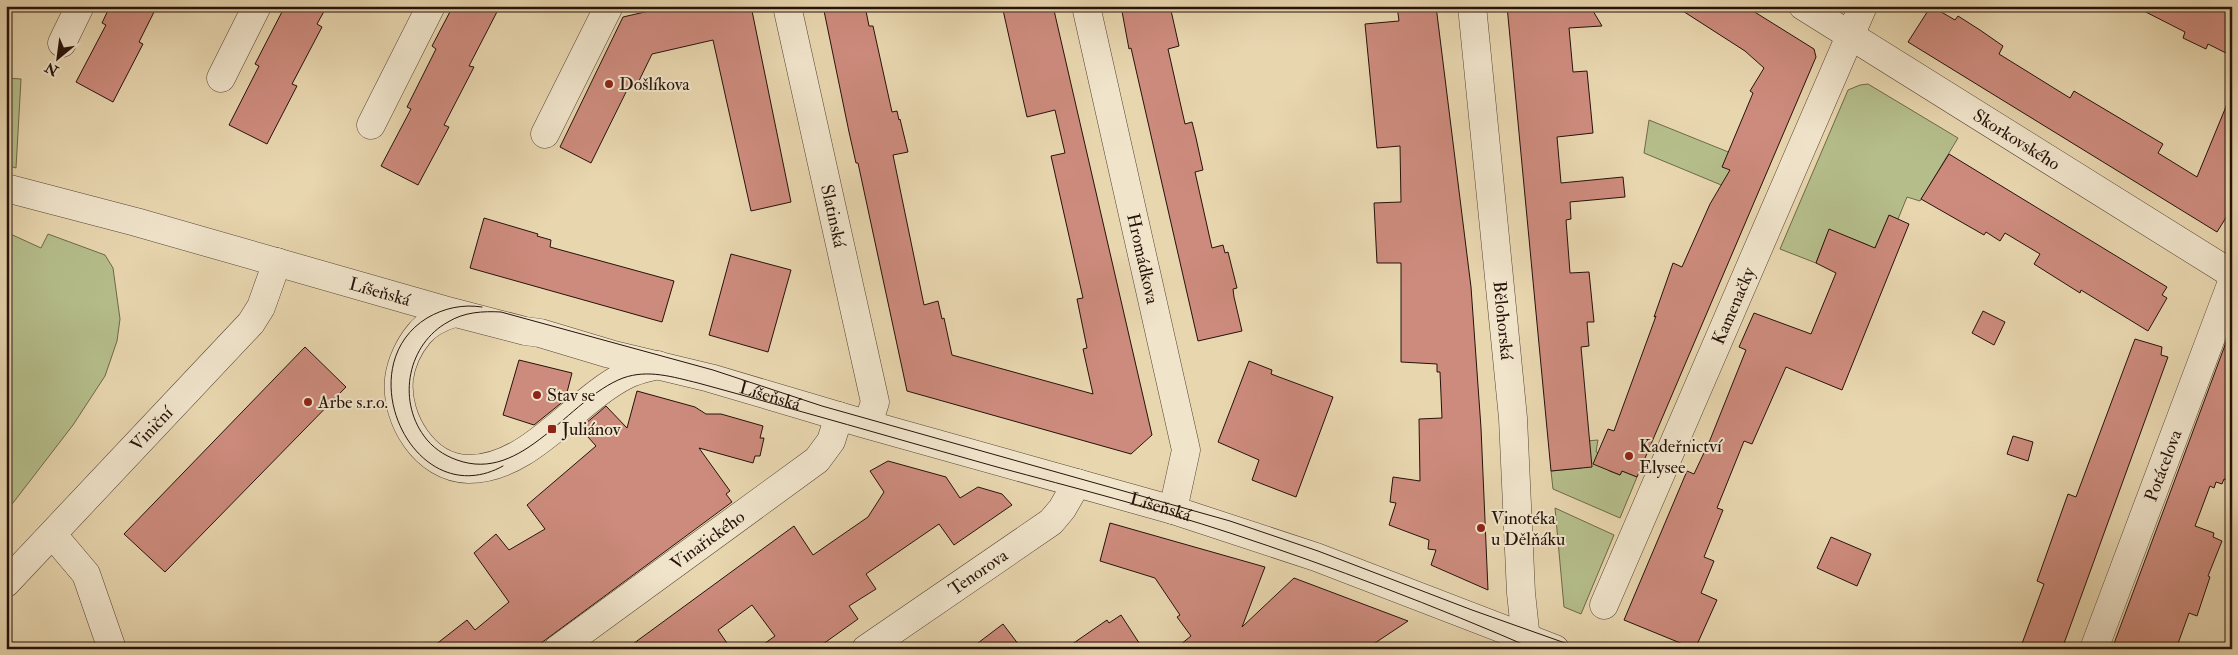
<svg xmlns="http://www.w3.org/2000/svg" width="2238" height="655" font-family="'IM FELL Double Pica',serif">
	<rect width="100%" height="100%" fill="#e8d6af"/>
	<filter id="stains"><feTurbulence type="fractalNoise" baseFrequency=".004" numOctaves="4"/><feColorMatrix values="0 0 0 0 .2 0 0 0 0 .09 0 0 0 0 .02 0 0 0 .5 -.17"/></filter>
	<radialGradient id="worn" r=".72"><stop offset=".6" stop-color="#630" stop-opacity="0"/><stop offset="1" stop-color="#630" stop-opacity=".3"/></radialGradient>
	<!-- green -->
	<path fill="#b5be8b" stroke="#6e684a" d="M6 78 21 79 16 168 6 165Z
		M1868 84 1958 138 1920 201 1907 197 1898 219 1889 216 1873 252 1868 245 1829 230 1816 263 1780 249 1848 90 1860 85Z
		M1649 120 1768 168 1755 199 1644 153Z
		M6 232 41 248 48 234 105 255 113 268 120 319 117 341 105 376 73 425 6 512Z
		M1598 440 1596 452 1614 460 1609 471 1620 475 1622 471 1637 477 1620 518 1553 489 1551 471 1582 468 1581 456 1586 441Z
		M1555 508 1614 535 1581 614 1564 607Z"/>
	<!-- building -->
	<path fill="#cd8b7d" stroke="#26120a" d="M110 6H157L139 42 143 44 113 102 76 82 106 25 102 23Z
		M285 6H327L317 24 322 27 292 84 297 86 267 144 229 125 259 66 255 64Z
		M453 6H500L469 66 474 67 444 125 449 127 418 185 381 166 411 109 407 107 436 49 432 46Z
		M671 6H751L791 202 751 211 713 40 652 54 636 87 630 84 591 163 560 147 623 17Z
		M823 6H865L869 26H873L892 112 897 111 899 120 900 119 908 152 893 155 924 305 938 301 942 319 944 318 952 355 1093 394 1083 349 1087 348 1077 299 1083 298 1051 156 1065 153 1055 110 1027 117 1003 10 1017 6H1053L1152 435 1131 454 907 391 858 163H856L849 132Z
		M1121 6H1170L1179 46 1168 49 1185 124 1192 122 1196 138 1203 170 1195 172 1212 248 1223 245 1225 253 1228 252 1237 288 1233 289 1234 297 1242 331 1198 341 1131 48 1129 49Z
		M1397 6H1436L1471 287 1481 428 1488 590 1431 565 1436 550 1428 549 1429 540 1389 525 1396 503 1390 502 1393 477 1420 481 1419 419 1442 418 1440 372H1437V364L1401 362V263H1377L1374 203 1401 202 1400 146 1377 148 1365 24 1399 21Z
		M1507 6H1590L1602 26 1569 28 1573 72 1587 71 1593 133 1557 137 1561 183 1623 177 1625 197 1570 202 1571 219 1566 220 1570 273 1589 272 1594 322H1587L1589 346 1581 347 1592 467 1551 471Z
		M1675 6H1745L1814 49 1816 57 1637 477 1622 471 1620 475 1593 464 1608 429 1614 431 1656 316 1654 317 1673 263 1682 267 1710 204 1730 170 1722 167 1753 93 1750 91 1764 68 1745 51Z
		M1931 6 1955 20 1958 16 1980 30 2003 46 1999 54 2070 98 2074 91 2163 144 2158 153 2197 177 2232 92V208L2217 232 1908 42Z
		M2134 6H2218L2232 13V56L2208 44 2206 49 2183 38 2185 32Z
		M1949 154 2167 287 2162 295 2167 298 2148 331 2081 290 2080 293 2034 264 2040 254 2005 233 2000 241 1986 232 1984 235 1921 199Z
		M1889 215 1909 224 1842 390 1786 367 1752 444 1744 441 1717 508 1723 510 1704 557 1714 561 1701 593 1717 600 1695 649 1624 620 1687 471 1694 474 1710 440 1746 350 1739 347 1754 313 1811 334 1836 273 1816 263 1829 229 1875 248Z
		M484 218 538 234 537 236 551 240 550 247 674 281 662 322 470 268Z
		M731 254 791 270 768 352 709 335Z
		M1983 311 2005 322 1994 345 1972 333Z
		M2231 329 2232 466 2227 480 2224 479 2222 484 2216 482 2214 488 2210 486 2195 526 2214 533 2213 537 2222 541 2208 576 2210 577 2197 616 2189 613 2176 649H2112Z
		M2135 339 2162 347 2161 355 2168 357 2062 649H2020L2044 584 2037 581 2068 494 2076 497Z
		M305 347 346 387 165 572 124 534Z
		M519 360 572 373 565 400 534 425 503 415Z
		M1249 361 1272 370 1271 374 1333 397 1296 497 1252 480 1259 460 1218 442Z
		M637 391 695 407 706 414H721L763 426 760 438H764L760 456H755L753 463 699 448 730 491 726 494 732 502 533 649H430L467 620 475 630 509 602 474 553 496 534 509 550 545 529 527 505 596 446 580 428 598 413 606 406 627 428Z
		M2013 436 2033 442 2028 461 2007 454Z
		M888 461 946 477 960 498 978 487 1002 494 1012 505 954 545 939 524 866 574 876 589 849 606 858 619 816 649H757L775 636 752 605 718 630 731 649H626L794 526 813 555 868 517 884 492 870 471Z
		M1110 523 1265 567 1242 627 1294 578 1408 621 1366 649H1175L1191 636 1177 617 1180 615 1155 578 1100 561Z
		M1831 537 1871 554 1857 586 1817 568Z
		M1121 615 1143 649H1065L1107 620 1109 623Z
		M1003 624 1022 649H970Z"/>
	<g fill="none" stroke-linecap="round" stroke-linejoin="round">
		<!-- minor casing -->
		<g stroke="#564333" stroke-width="29">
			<g id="minor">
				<path id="s1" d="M787 6 875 402 868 424"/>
				<path id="s2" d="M1086 6 1186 450 1173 510"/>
				<path id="s3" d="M1472 6 1513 418 1521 593 1527 649"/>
				<path id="s4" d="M1803 6 2232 274"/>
				<path d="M62 43 80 6"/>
				<path d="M221 78 257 6"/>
				<path d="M371 125 431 6"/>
				<path d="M545 134 609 6"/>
				<path id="s5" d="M6 188 136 222 444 310 525 331 540 333 610 354 710 378 862 423 1173 510 1316 557 1555 649"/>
				<path d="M454 313C441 317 428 323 419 334 409 346 401 363 399 379 395 419 425 468 468 469 529 470 574 401 626 375 636 370 647 368 658 365"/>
				<path d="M53 535 86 574 112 649"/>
				<path id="s6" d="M6 583 251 323 261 307 277 262"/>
				<path id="s7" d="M1604 605 1863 6"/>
				<path id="s8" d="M558 649 817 460 831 441 839 416"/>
				<path id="s9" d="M866 649 1051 522 1062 509 1077 483"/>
				<path id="s10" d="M2094 649 2232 282"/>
			</g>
		</g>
		<!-- minor -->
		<use href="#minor" stroke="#f0e4cb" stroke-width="28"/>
		<!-- tram -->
		<path stroke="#26120a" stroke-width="1" d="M482 307C463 304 444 308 427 318 346 368 415 515 503 466
			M1534 649C1435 606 1333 567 1230 533 1154 508 1075 488 997 467 897 439 798 410 698 383 673 377 648 369 623 378 568 399 523 484 457 460 443 455 432 447 424 436 397 399 408 344 448 322 464 312 483 311 501 312L713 370 822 406 1230 521 1318 551 1472 610 1582 649"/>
	</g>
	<!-- markers -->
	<g fill="#8f2418" stroke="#f0e4cb" stroke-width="2">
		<circle cx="609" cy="84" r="5"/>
		<circle cx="537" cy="395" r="5"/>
		<circle cx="308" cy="402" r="5"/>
		<rect x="547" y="424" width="10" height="10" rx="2.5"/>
		<circle cx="1629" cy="456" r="5"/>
		<circle cx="1481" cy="528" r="5"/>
	</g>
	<g text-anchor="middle" stroke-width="4" stroke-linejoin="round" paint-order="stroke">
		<!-- poi labels -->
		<g font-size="18" fill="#26120a" stroke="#f0e4cb" text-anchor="start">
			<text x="619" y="90">Došlíkova</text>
			<text x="547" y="401">Stav se</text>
			<text x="318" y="408">Arbe s.r.o.</text>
			<text x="562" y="435">Juliánov</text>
			<text x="1639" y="452">Kadeřnictví<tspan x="1639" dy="21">Elysee</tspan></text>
			<text x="1491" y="524">Vinotéka<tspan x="1491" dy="21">u Dělňáku</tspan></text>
		</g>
		<!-- street labels -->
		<g font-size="18" fill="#26120a" stroke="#f0e4cb">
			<text dy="6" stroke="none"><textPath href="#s4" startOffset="252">Skorkovského</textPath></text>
			<text dy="6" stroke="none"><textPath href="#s1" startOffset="215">Slatinská</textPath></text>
			<text dy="6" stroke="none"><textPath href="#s2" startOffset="259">Hromádkova</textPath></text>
			<text dy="6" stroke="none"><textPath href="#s5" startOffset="388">Líšeňská</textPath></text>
			<text dy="6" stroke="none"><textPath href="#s7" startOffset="326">Kamenačky</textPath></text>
			<text dy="6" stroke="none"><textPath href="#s3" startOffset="316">Bělohorská</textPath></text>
			<text dy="6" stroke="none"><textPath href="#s5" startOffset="792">Líšeňská</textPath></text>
			<text dy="6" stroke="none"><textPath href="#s6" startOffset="212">Viniční</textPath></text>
			<text dy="6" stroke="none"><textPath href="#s10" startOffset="196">Potácelova</textPath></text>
			<text dy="6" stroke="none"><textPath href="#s5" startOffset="1198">Líšeňská</textPath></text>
			<text dy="6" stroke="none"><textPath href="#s8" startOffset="185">Vinařického</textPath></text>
			<text dy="6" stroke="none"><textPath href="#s9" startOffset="136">Tenorova</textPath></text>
		</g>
	</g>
	<!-- margin -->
	<rect width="2238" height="655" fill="none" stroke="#e8d6af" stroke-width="25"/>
	<rect x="8" y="8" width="2223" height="640" fill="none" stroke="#26120a" stroke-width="2.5"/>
	<rect x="12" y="12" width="2213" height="630" fill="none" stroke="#26120a"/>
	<!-- north arrow -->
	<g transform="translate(58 58) rotate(209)" stroke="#f0e4cb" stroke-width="4" paint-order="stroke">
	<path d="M0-4L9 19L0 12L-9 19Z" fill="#26120a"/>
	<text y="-8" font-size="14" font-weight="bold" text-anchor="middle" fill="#26120a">N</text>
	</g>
	<rect width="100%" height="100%" filter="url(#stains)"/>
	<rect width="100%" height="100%" fill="url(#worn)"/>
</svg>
